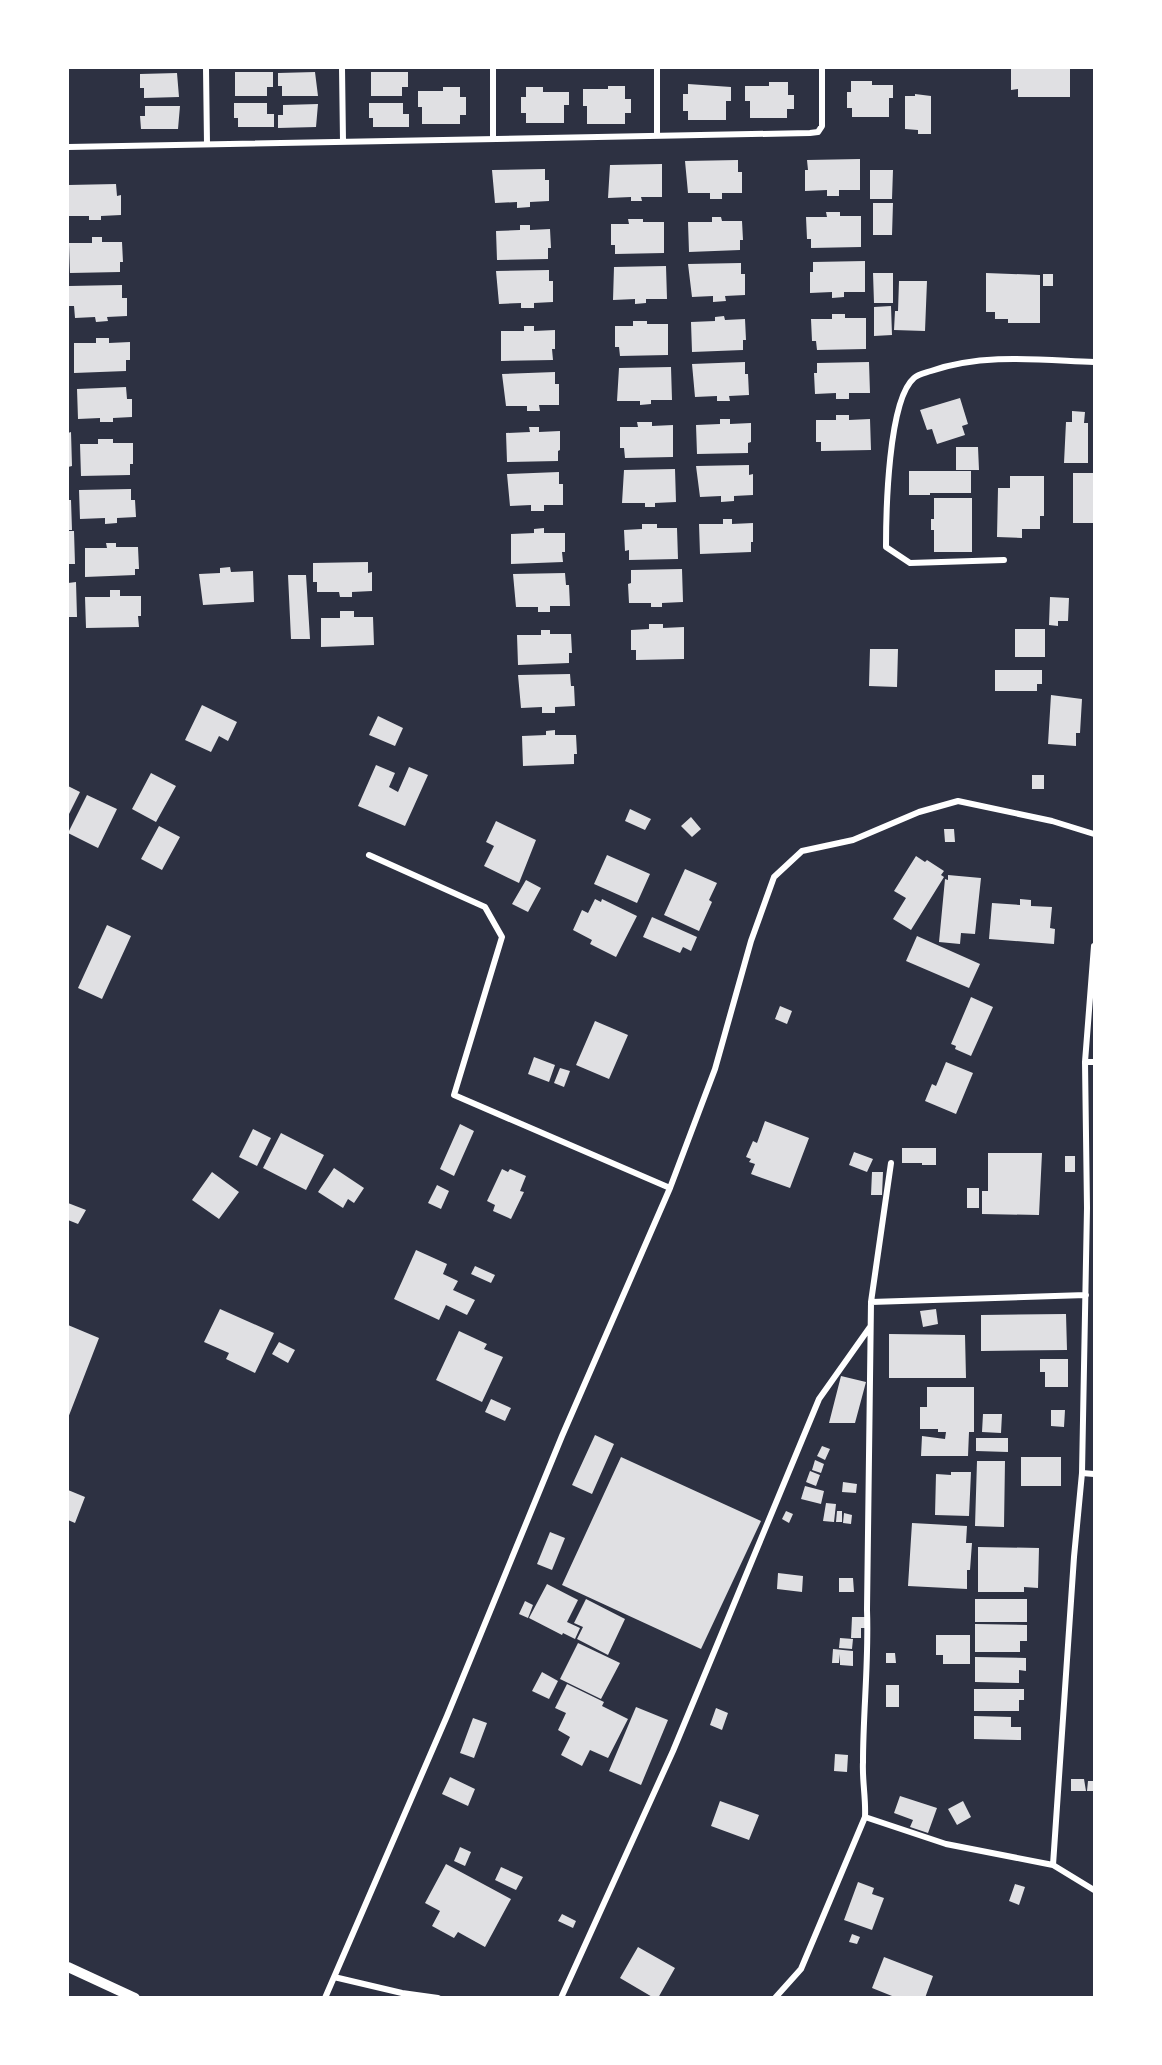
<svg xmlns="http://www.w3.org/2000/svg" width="1162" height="2065" font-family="Raleway,sans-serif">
	<rect width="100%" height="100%" fill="#2d3142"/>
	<!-- building -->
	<path fill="#e0e0e3" d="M1011 68H1070V97H1018V89L1011 90Z
		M235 72H273V87H267V96H235Z
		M315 72 318 96H282V86H278V73Z
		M371 72H408V87H402V96H371Z
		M177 73 179 97 144 98V88H140V74Z
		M851 81H872V85H893V98H889V117H852V108H847V92H851Z
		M769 82H788V95H794V109H787V118H750V101H745V86H769Z
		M688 84 731 87V101H726V120H688V111H683V94H688Z
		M608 86H625V99H631V113H625V124H587V106H583V89H608Z
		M443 87H460V97H466V115H460V124H422V107H418V91H443Z
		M526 87H543V92H569V105H564V123H526V113H521V97H526Z
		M915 94 931 96V134H918V130L905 129V96H915Z
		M234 103H267V114H274V127H238V118H234Z
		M369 103H403V114H409V127H373V118H369Z
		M318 104 316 127 278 128V115H283V105Z
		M145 106H180L178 129H141L140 116H145Z
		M860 159V190H839V196H827V190L805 191V170H808L807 160Z
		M738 160V172H742V193H722V199H710V193H688L685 161Z
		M662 164V197H641L642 201H631V197L608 198 610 165Z
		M545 169V180H549V201L530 202V207L517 208V202L495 203 492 170Z
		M870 170H893L892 199H870Z
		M116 184 117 196 121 195V215L101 216V220H89V216H68V185Z
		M873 203H893L892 235H873Z
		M826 212H840V216H861V247L811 248V239H807L806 217H827Z
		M712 217H721L722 221H742L743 240H740V250L689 252 688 222H712Z
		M628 219H643V222H664V253L615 254V245H611V224H629Z
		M520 225H530V230L550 229 551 248H548V259L497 260 496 231 520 230Z
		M92 237H102V242H122L123 262H120V272L70 273 69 243H92Z
		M865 261V292H844V297L832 298V292L810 293V272H813V262Z
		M741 263V274H745V295L725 296 726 301 713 302V296L692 297 688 264Z
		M666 266 667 299H646V303L635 304V299L613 300 614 267Z
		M549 270V281H553V302L534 303V308H521V303L499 304 496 271Z
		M873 273H893V303H874Z
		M986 273 1040 275V323H1008V319H995V312H986Z
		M1043 274H1053V286H1043Z
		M899 281H927L925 331 894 330 895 311H898Z
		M122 285V298H127V316L107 317 108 321 96 322 95 317 75 318 74 306H69V286Z
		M891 306 892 335 874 336V307Z
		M832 314H845V318H866V349L817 350 816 341H812L811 319H832Z
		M724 316 725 320 745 319 746 340H743V350L692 352 691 322 715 321V317Z
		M633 321H647V324H668V355L620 356 619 347H615V326H633Z
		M524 326H534V331L555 330V349H552L553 360 501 361V331H524Z
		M96 338H109V343L130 342V360H126V371L74 373V343H96Z
		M745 362V374H748L749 395 729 396 730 401H717V396L695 397 692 364Z
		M869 362 870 393H849V399H836V393L815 394 814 373H817V363Z
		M671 367 672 400H651V404L640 405V401H617L619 368Z
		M555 372V384H559V405H539L540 411H527V406H506L502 374Z
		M126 387 127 399H132V417L113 418V422H100V418L78 419 77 389Z
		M960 398 968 424 962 426 965 435 937 444 932 429 927 430 920 410Z
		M1072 411 1085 412 1084 423H1088V463H1064L1066 422H1072Z
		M836 415H849V420L870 419 871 450 821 451V442H816V420H836Z
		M720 419H730V424L751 423V442L748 443V453L697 454 696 425 720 424Z
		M637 422H652V426L673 425V457L625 458 624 448H620V427H638Z
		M529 427H539V432L560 431V450L558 451V461L507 462 506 433 530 432Z
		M71 432 72 466 68 467V433Z
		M98 439H113V443H133V464H130V475L81 476 80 444H98Z
		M956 447H978L979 470H956Z
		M749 465V475L753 474V495L734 496V501L721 502V496L700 497 696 466Z
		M675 469 676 502 655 503V507H645V503H622L624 470Z
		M909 471H971V493H930V495H909Z
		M559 472V484H563V505H544V511H531V505L510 506 507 474Z
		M1073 473H1094V523H1073Z
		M1010 476H1044V516H1040V529H1022V538L997 537 998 488H1010Z
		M131 489V500H135L136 517 117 518V523L105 524V518L80 519 79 490Z
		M934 498H972V552H934V530H931V519H934Z
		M68 500H71L72 530H68Z
		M723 519H732V524L753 523V542H751V552L700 554 699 524H723Z
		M642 524H657V528H677L678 559 629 560V550L625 551 624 530 642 529Z
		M544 528V533H565V552H562L563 562 511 564V534L534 533V529Z
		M68 531H74L75 564H68Z
		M106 543H116V547H138L139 569H135V575L85 577V548H107Z
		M368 562V573L372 572V591L352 592V597H340L339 592H317V582H313V563Z
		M230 567 231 572 253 571 254 602 203 605 199 574 220 573V568Z
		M682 569 683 602 662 603V607H651V603H629L628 584 631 583V570Z
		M565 573 566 585H569L570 606H550V612H538V607H516L513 574Z
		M288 575H306L310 639H291Z
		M76 582 77 617H68V583Z
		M110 590H120V596H141V616H138L139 627 86 628 85 597H110Z
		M1050 597 1069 598 1068 621H1058V626L1049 625Z
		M340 611H354V617H373L374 645 321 647V618H340Z
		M649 624H663V628L684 627V659L636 660V650H631V630L649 629Z
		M1015 629H1045V657H1015Z
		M541 630H550V634H571L572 653H569V663L518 665 517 635H541Z
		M870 649H898L897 687 869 686Z
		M995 670H1042V684H1037V691H995Z
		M570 674 571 686H574L575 706 555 707V713H542V707L521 708 518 675Z
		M1051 695 1082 699 1080 733H1076V746L1048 744Z
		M202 705 237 722 228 741 219 736 211 752 185 740Z
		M378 716 403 728 395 746 369 735Z
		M555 730V735H576L577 754H574V764L523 766 522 736 546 735V731Z
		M376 765 395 773 389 787 398 792 409 767 428 775 405 826 358 806Z
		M151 773 176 786 156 822 132 809Z
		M1032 775H1044V789H1032Z
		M68 786 80 792 68 816Z
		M87 795 117 809 98 848 68 833Z
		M630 809 651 819 645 830 625 821Z
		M691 817 701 829 692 837 681 826Z
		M496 821 536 840 519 883 484 866 494 846 486 842Z
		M159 826 180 837 162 870 141 859Z
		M944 829H954L955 842H945Z
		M607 855 650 874 637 903 594 884Z
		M916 856 925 862 927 860 944 871 941 875 944 877 911 930 893 919 906 898 894 891Z
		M685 869 717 883 709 900 712 902 699 931 664 915Z
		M948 875 981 878 975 934 961 933 960 944 939 942 945 879 948 880Z
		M526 880 541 888 528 912 512 904Z
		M595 899 601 902 602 899 637 916 616 957 590 944 592 940 573 930 582 910 588 913Z
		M1020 899 1031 900V906L1052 907 1050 928 1055 929 1054 944 989 939 992 903 1020 905Z
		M652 917 697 937 691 951 683 947 680 953 643 937Z
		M107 925 131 936 102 999 78 988Z
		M917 936 980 964 969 988 906 961Z
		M971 997 993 1007 971 1056 955 1049 956 1046 951 1044Z
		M780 1006 792 1011 787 1024 775 1019Z
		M595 1021 628 1035 609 1079 576 1065Z
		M534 1057 555 1065 549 1082 528 1074Z
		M946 1062 973 1073 956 1114 925 1101 932 1084 936 1086Z
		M560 1068 570 1071 564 1087 554 1083Z
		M765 1121 809 1138 790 1188 751 1174 755 1164 749 1162 751 1159 746 1157 753 1141 757 1143Z
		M460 1124 474 1131 454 1176 440 1169Z
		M253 1129 271 1138 257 1166 239 1157Z
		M281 1133 324 1155 306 1190 263 1168Z
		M902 1148H936V1165H922V1163H902Z
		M854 1152 873 1159 867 1172 849 1165Z
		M988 1153H1042L1039 1215 982 1214V1191H988Z
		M1065 1156H1075V1172H1065Z
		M334 1168 364 1188 354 1203 348 1199 343 1208 318 1192Z
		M502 1169 508 1172 510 1169 526 1176 520 1191 524 1192 511 1219 493 1211 495 1205 487 1201Z
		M212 1172 239 1192 219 1219 192 1200Z
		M872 1172H883L882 1195H871Z
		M437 1185 449 1191 441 1209 428 1203Z
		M967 1188H979V1208H967Z
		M68 1203 86 1210 78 1224 68 1220Z
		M416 1250 447 1264 443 1274 458 1281 453 1290 475 1300 467 1315 446 1305 439 1320 394 1299Z
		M475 1266 495 1275 491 1283 471 1274Z
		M220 1309 274 1333 255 1373 226 1359 229 1353 204 1342Z
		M936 1309 938 1324 923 1327 920 1311Z
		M1066 1314 1067 1350 981 1351V1315Z
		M68 1325 99 1338 68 1418Z
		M459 1331 487 1344 484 1349 503 1357 482 1402 436 1380Z
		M889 1334 965 1335 966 1378H889Z
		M279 1342 295 1350 288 1363 272 1354Z
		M1040 1359H1068V1387H1045V1372H1040Z
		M841 1376 866 1382 855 1423H829Z
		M927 1387H974V1432H969L968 1456H921L922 1436 945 1439 946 1432H938V1429H920V1407H927Z
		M491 1399 511 1408 505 1421 485 1412Z
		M1051 1410H1065L1064 1427 1051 1426Z
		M983 1414H1002L1001 1433 982 1432Z
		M595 1435 614 1444 592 1494 572 1485Z
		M976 1438H1008V1452L976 1451Z
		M822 1446 830 1449 825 1460 817 1456Z
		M621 1457 761 1521 701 1649 562 1585Z
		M1021 1457H1061V1486H1021Z
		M815 1460 824 1464 821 1473 812 1470Z
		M977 1461H1005L1004 1527 975 1526Z
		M810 1471 820 1475 816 1486 806 1482Z
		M951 1472H971L969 1516 935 1515 936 1474 951 1475Z
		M843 1482 857 1484 856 1493 842 1492Z
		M805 1486 824 1491 821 1504 801 1499Z
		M68 1490 85 1497 75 1523 68 1520Z
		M826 1503 836 1504 834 1522 823 1521Z
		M786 1511 793 1514 789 1523 782 1519Z
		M837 1511H842V1522H836Z
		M844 1513 852 1515 851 1524 843 1523Z
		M912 1523 967 1526 966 1543H972L970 1570H967V1589L908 1586Z
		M550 1532 565 1538 552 1570 537 1564Z
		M978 1547 1039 1548 1038 1588 1024 1587V1592H978Z
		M778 1573 803 1576 802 1592 777 1589Z
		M839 1578H853L854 1592H839Z
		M547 1584 578 1600 567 1622 580 1628 575 1639 563 1633 562 1635 529 1618Z
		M586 1599 625 1619 608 1655 577 1639 583 1627 574 1623Z
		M975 1599H1027V1622H975Z
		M525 1601 533 1605 528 1618 519 1614Z
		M852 1617H866L865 1628H861V1638H851Z
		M975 1624 1027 1625V1641H1020V1652H975Z
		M936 1635H970V1664H943V1655H936Z
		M840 1638 853 1639 852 1649 839 1648Z
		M578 1643 620 1663 601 1699 560 1679Z
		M833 1649 853 1651V1666L840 1665V1654L839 1663H832Z
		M886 1653H895L896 1663H886Z
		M975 1657 1026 1658V1671L1019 1670V1683L975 1682Z
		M542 1672 558 1681 549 1699 532 1691Z
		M567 1684 604 1702 602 1706 628 1719 608 1758 590 1750 582 1766 561 1755 570 1737 558 1730 566 1713 555 1708Z
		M886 1685H899V1707H886Z
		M974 1689H1024V1700H1019V1711H974Z
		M636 1707 668 1720 641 1785 609 1771Z
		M716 1708 728 1713 722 1730 710 1725Z
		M974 1716 1011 1717V1727H1021V1740L974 1739Z
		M473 1718 487 1723 474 1758 460 1753Z
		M835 1754 848 1755 847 1772 834 1771Z
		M450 1777 475 1789 468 1806 442 1794Z
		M1071 1779H1084L1086 1791H1071Z
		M1088 1781H1094V1791H1087Z
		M900 1796 937 1808 928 1833 910 1827 913 1820 894 1813Z
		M720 1801 759 1815 749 1840 711 1826Z
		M963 1801 971 1817 957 1825 948 1809Z
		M460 1847 471 1852 465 1866 454 1861Z
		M446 1864 511 1899 485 1947 458 1932 454 1938 432 1926 440 1911 425 1903Z
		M501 1867 523 1877 516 1890 495 1880Z
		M858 1882 874 1888 872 1894 884 1898 872 1930 844 1920Z
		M1015 1884 1025 1887 1019 1905 1009 1901Z
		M562 1914 576 1921 573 1928 558 1921Z
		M852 1934 860 1937 857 1944 849 1942Z
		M638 1947 675 1968 658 1998H654L620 1978Z
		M884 1957 933 1976 925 1998H897L872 1988Z"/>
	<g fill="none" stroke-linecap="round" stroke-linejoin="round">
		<!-- minor -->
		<path stroke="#fff" stroke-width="6" d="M206 68 207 144
			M342 68 343 141
			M493 68V138
			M657 68V136
			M68 147 810 133 818 132 822 126V68
			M1004 560 910 563 886 547C886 513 888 400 914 378 918 374 925 373 931 371 984 353 1039 360 1094 362
			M369 855 485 907 502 937 454 1095 670 1188
			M1085 1062H1094
			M871 1302 1086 1295
			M1082 1473 1094 1474
			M865 1817 946 1844 1053 1865 1094 1890
			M1053 1865 1074 1557 1082 1473 1087 1208 1085 1062 1094 946
			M334 1977 402 1993 438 1998
			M325 1998 447 1716 562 1436 670 1188 715 1069 751 941 774 877 802 851 853 840 919 812 958 801 1052 821 1094 834
			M561 1998 673 1751 819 1399 870 1327
			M775 1998 801 1969 865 1817C866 1798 862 1780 863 1762 863 1711 869 1661 867 1610L871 1302 891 1163"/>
		<!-- tertiary -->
		<path stroke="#fff" stroke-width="10" d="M68 1967 135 1998"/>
	</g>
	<!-- border -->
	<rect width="1162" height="2065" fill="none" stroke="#ffffff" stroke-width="138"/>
</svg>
